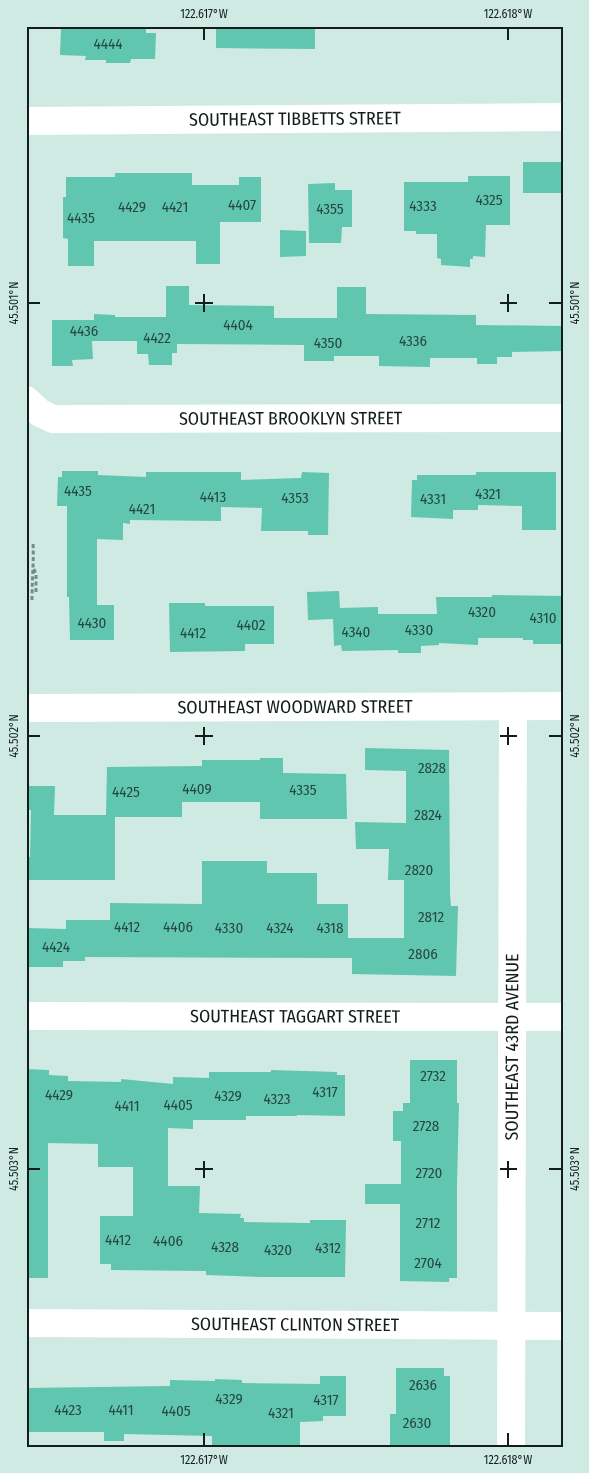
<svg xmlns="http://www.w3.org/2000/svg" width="589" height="1473" font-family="'Fira Sans Condensed',sans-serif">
	<rect width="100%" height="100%" fill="#ceeae2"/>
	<!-- building -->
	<path fill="#60c6af" d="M82 26H146V33H156L155 59H131L130 63H106V60H85L86 56 60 55 61 28H82Z
		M216 26H315V49L216 48Z
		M523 162H563V193H523Z
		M115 173H192V185H239V177H261V222H220V264H196V241H94V266H68V239L63 238V197H66V177H115Z
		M468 176H510V225H486L485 257 473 256V259H470V267L441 265V259L437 258V234H416V231H404V182H468Z
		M335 183V190H352V227H342L341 243H309L308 184Z
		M280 230 306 231V256L280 257Z
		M166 286H189V305L274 306V318H337V287H366V314L476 315V325L563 326V351L512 352V357H497V364H477V358H430V367L379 366V356H334V361H304V345L177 344V353H172V365H149L148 354H137V341H92L93 359 72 360 73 366H52V320H94V314L115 315V317H166Z
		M62 471H98V475L146 477V472H241V480L301 478 302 472 329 473 328 535H308V531H261L262 508 221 507V521L130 520V524L123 523V540L97 539V605H114V640H70L69 597H67V506H57L58 477H62Z
		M476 472H556V530H522V506L478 505V510H453V519L411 517 412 480H417V475H476Z
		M339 591 340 608 378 607V614H437L436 597H492V595L563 596V644H533V640H523V638H478V645L439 643V645L421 646V653H398V650L342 651 341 645 334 646 333 619 308 620 307 592Z
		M169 603H205V606H274V644H245V651L170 652Z
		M365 748 449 750 450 895 451 906H458L456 976 352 974V958L85 957V961H63V967H26V928L66 929V920H110V903L202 904V861H267V873H317V904H348V938H404V880H388L389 849H356L355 822 406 823V771L365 770Z
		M260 758H283V773L346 774 347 819H260V802H182V817H115V880H26V857H30L31 810H26V786H55L54 815H106L107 767 202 766V760H260Z
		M410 1060H457V1103H459L457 1184V1278H449V1282L400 1281V1204H365V1184H401V1141H393V1111H403V1103H410Z
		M26 1069 49 1070V1075L68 1076V1081L121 1082V1079L173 1084V1077L209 1078V1072H271V1070L337 1072V1075H345V1116L297 1115V1116H246V1120H193V1129L168 1128V1186H200L199 1213 241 1214 240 1218H244V1222L310 1223V1220H346L345 1277H260L206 1275V1271L111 1270V1264H100V1216H133V1167H98V1144L48 1143V1278H26Z
		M396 1368H444V1376H450V1447H390V1414H396Z
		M320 1376H346V1416H323V1421L300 1422V1447H212V1436L124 1434V1441H104V1432H26V1388L170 1386V1380L215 1381V1379L242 1380V1383L320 1384Z"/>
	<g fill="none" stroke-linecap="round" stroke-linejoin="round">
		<!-- path -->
		<path stroke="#778b85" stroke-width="3" stroke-dasharray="4 2.5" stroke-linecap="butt" d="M34 569 36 574V593
			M32 600C32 580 34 562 33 542"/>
		<!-- minor -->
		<g stroke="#fff" stroke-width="28">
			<path id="s1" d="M26 121 563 117"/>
			<path id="s2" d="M26 400 40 413 53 419 563 418"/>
			<path id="s3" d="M26 708 563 706"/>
			<path id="s4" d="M26 1016 563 1017"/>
			<path id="s5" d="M26 1323 563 1326"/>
			<path id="s6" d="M511 1447 513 706"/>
		</g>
	</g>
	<!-- ticks -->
	<path fill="none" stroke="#131e1b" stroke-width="2" d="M204 28V40M508 28V40M204 294V312M508 294V312M28 303H40M195 303H213M500 303H517M549 303H562M204 727V745M508 727V745M28 736H40M195 736H213M500 736H517M549 736H562M204 1161V1178M508 1161V1178M28 1169H40M195 1169H213M500 1169H517M549 1169H562M204 1433V1446M508 1433V1446"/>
	<g text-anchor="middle" stroke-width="4" stroke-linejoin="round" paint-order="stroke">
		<!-- number labels -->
		<g font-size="15" fill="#264840">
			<text x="108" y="49">4444</text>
			<text x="489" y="205">4325</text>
			<text x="242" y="210">4407</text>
			<text x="423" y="211">4333</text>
			<text x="132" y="212">4429</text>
			<text x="175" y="212">4421</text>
			<text x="330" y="214">4355</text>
			<text x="81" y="223">4435</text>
			<text x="238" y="330">4404</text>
			<text x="84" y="336">4436</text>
			<text x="157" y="343">4422</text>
			<text x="413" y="346">4336</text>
			<text x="328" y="348">4350</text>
			<text x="78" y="496">4435</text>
			<text x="488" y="499">4321</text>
			<text x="213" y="502">4413</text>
			<text x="295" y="503">4353</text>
			<text x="433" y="504">4331</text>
			<text x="142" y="514">4421</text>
			<text x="482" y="617">4320</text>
			<text x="543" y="623">4310</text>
			<text x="92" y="628">4430</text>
			<text x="251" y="630">4402</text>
			<text x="419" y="635">4330</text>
			<text x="356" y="637">4340</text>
			<text x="193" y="638">4412</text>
			<text x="432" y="773">2828</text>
			<text x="197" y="794">4409</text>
			<text x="303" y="795">4335</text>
			<text x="126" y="797">4425</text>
			<text x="428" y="820">2824</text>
			<text x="419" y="875">2820</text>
			<text x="431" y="922">2812</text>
			<text x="127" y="932">4412</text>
			<text x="178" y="932">4406</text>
			<text x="229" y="933">4330</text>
			<text x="280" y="933">4324</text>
			<text x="330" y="933">4318</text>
			<text x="56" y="952">4424</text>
			<text x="423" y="959">2806</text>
			<text x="433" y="1081">2732</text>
			<text x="325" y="1097">4317</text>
			<text x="59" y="1100">4429</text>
			<text x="228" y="1101">4329</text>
			<text x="277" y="1104">4323</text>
			<text x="178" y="1110">4405</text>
			<text x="127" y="1111">4411</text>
			<text x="426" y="1131">2728</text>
			<text x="429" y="1178">2720</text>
			<text x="428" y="1228">2712</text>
			<text x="118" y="1245">4412</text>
			<text x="168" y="1246">4406</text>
			<text x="225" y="1252">4328</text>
			<text x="328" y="1253">4312</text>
			<text x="278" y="1255">4320</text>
			<text x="428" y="1268">2704</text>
			<text x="423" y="1390">2636</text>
			<text x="229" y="1404">4329</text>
			<text x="326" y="1405">4317</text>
			<text x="68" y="1415">4423</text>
			<text x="121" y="1415">4411</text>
			<text x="176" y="1416">4405</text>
			<text x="281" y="1418">4321</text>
			<text x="417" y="1428">2630</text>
		</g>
		<!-- street labels -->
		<g font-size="18" fill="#131e1b" stroke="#ceeae2">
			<text dy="6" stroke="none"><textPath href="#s1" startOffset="269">SOUTHEAST TIBBETTS STREET</textPath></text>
			<text dy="6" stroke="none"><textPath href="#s2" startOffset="271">SOUTHEAST BROOKLYN STREET</textPath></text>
			<text dy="6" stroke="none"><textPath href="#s3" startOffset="269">SOUTHEAST WOODWARD STREET</textPath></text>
			<text dy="6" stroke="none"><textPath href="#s4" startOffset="269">SOUTHEAST TAGGART STREET</textPath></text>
			<text dy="6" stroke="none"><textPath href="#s6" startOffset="400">SOUTHEAST 43RD AVENUE</textPath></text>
			<text dy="6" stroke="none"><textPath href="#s5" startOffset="269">SOUTHEAST CLINTON STREET</textPath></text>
		</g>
	</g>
	<!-- border -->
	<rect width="589" height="1473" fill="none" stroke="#ceeae2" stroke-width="55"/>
	<rect x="28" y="28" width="534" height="1418" fill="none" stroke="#131e1b" stroke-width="2"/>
	<g font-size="12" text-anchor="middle" fill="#131e1b">
		<text x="204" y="18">122.617°W</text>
		<text x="508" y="18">122.618°W</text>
		<text transform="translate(575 303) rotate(-90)" y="4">45.501°N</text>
		<text transform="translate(14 303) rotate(-90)" y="4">45.501°N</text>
		<text transform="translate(14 736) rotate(-90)" y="4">45.502°N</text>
		<text transform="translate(575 736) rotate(-90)" y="4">45.502°N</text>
		<text transform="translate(14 1169) rotate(-90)" y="4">45.503°N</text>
		<text transform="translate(575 1169) rotate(-90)" y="4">45.503°N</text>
		<text x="204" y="1464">122.617°W</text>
		<text x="508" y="1464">122.618°W</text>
	</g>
</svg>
